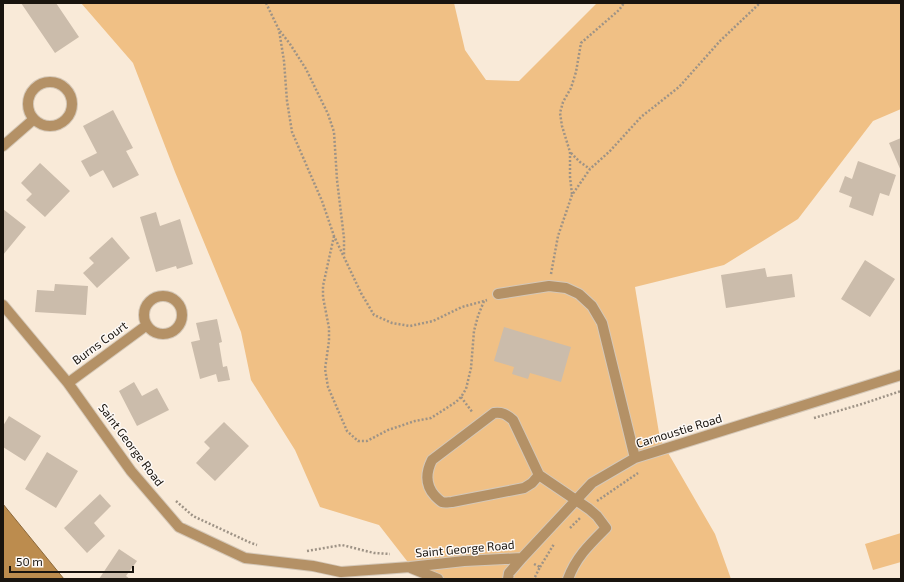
<svg xmlns="http://www.w3.org/2000/svg" width="904" height="582" font-family="'Exo 2',sans-serif">
	<rect width="100%" height="100%" fill="#f9ead8"/>
	<!-- green -->
	<path fill="#f0c085" d="M81 3H454L465 50 486 80 519 81 597 3H901V109L873 121 798 219 724 265 635 287 660 439 715 534 731 579H421L379 525 320 507 295 450 251 380 241 332 175 172 133 63Z
		M901 533V562L873 570 865 544Z"/>
	<!-- water -->
	<path fill="#bc8c4e" stroke="#8b683b" d="M3 504 64 579H3Z"/>
	<!-- building -->
	<path fill="#cbbcab" d="M21 3H56L79 37 55 53Z
		M113 110 133 148 126 151 139 175 113 188 103 170 90 177 81 161 97 153 83 126Z
		M901 138V171L889 143Z
		M858 161 896 175 889 196 880 193 873 216 849 207 852 197 839 192 845 176 852 179Z
		M40 163 70 191 45 217 26 200 32 194 21 183Z
		M3 209 26 227 3 255Z
		M156 212 160 226 180 219 193 264 177 269 176 266 156 272 140 217Z
		M112 237 130 258 97 288 83 273 94 263 89 258Z
		M865 260 895 279 870 317 841 299Z
		M765 268 767 277 792 274 795 297 726 308 721 275Z
		M55 284 88 286 86 315 35 312 37 290 54 291Z
		M217 319 222 342 219 343 223 367 227 366 230 380 218 382 216 374 200 379 191 342 200 340 196 323Z
		M504 327 571 347 561 382 530 373 528 379 512 374 514 367 494 361Z
		M134 382 142 396 157 388 169 410 137 426 119 391Z
		M9 416 41 436 25 461 3 447V426Z
		M224 422 249 446 215 481 196 463 210 448 204 442Z
		M47 452 78 471 56 508 25 489Z
		M100 494 111 506 94 523 105 536 87 553 64 528Z
		M119 549 137 561 126 576 130 579H99Z"/>
	<g fill="none" stroke-linecap="round" stroke-linejoin="round">
		<!-- minor casing -->
		<g stroke="#d5c8b8" stroke-width="12">
			<path id="minor" d="M28 104a22 22 0 1 1 44 0a22 22 0 1 1-44 0Z
				M3 146 34 119
				M498 294 549 286 566 288 579 294 592 306 602 323 635 458
				M144 315a19 19 0 1 1 38 0a19 19 0 1 1-38 0Z
				M3 305 68 383 131 471 179 527 245 558 313 566 341 572 410 567 464 561 522 558
				M68 383 147 325
				M539 475 532 483 524 488 452 502C449 502 445 503 442 502 440 501 437 498 435 496 425 485 426 472 432 460L494 413C502 412 506 414 513 420L539 475 589 509 597 516 606 528C590 544 576 557 568 579
				M411 568 438 579
				M508 579 509 573 522 558 592 483 635 458 901 375"/>
		</g>
		<!-- path -->
		<path stroke="#9e9386" stroke-width="2.5" stroke-dasharray="2 2" stroke-linecap="butt" d="M266 3 279 30 284 61 287 101 292 132 322 201 334 236 361 293 374 315 392 323 410 326 433 321 462 307 484 301 487 300
			M280 31 290 44 306 69 328 114 334 132 337 180 344 238V255
			M571 153 580 162 590 169
			M572 194 570 177V152L562 126 560 113 563 102 571 88 576 72 581 43 619 10 624 3
			M334 236 323 286V297L329 328V341L325 369 328 387 347 431 358 441H367L388 430 415 421 431 418 456 402 461 397 466 389 471 368 474 331 478 316 484 301
			M551 274 558 236 572 195 590 169 610 151 641 117 679 87 720 41 760 3
			M461 397 473 413
			M814 418 862 404 901 391
			M176 501 193 516 251 543 257 545
			M597 501 638 473
			M570 528 580 518
			M307 551 342 545 374 553 390 554
			M534 564 540 567 534 579
			M540 567 554 544"/>
		<!-- minor -->
		<use href="#minor" stroke="#b49166" stroke-width="10"/>
	</g>
	<g text-anchor="middle" stroke-width="3" stroke-linejoin="round" paint-order="stroke">
		<!-- street labels -->
		<g font-size="12" fill="#19140e" stroke="#fdf9f6">
			<text transform="translate(100 343) rotate(-36)" y="4">Burns Court</text>
			<text transform="translate(679 431) rotate(-17)" y="4">Carnoustie Road</text>
			<text transform="translate(131 445) rotate(53)" y="4">Saint George Road</text>
			<text transform="translate(465 549) rotate(-5)" y="4">Saint George Road</text>
		</g>
	</g>
	<!-- border -->
	<rect width="904" height="582" fill="none" stroke="#19140e" stroke-width="8"/>
	<!-- scale -->
	<path d="M10 566v6h123v-6" fill="none" stroke="#19140e" stroke-width="2"/>
	<text x="16" y="566" font-size="12" fill="#19140e" stroke="#fdf9f6" stroke-width="3" paint-order="stroke">50 m</text>
</svg>
